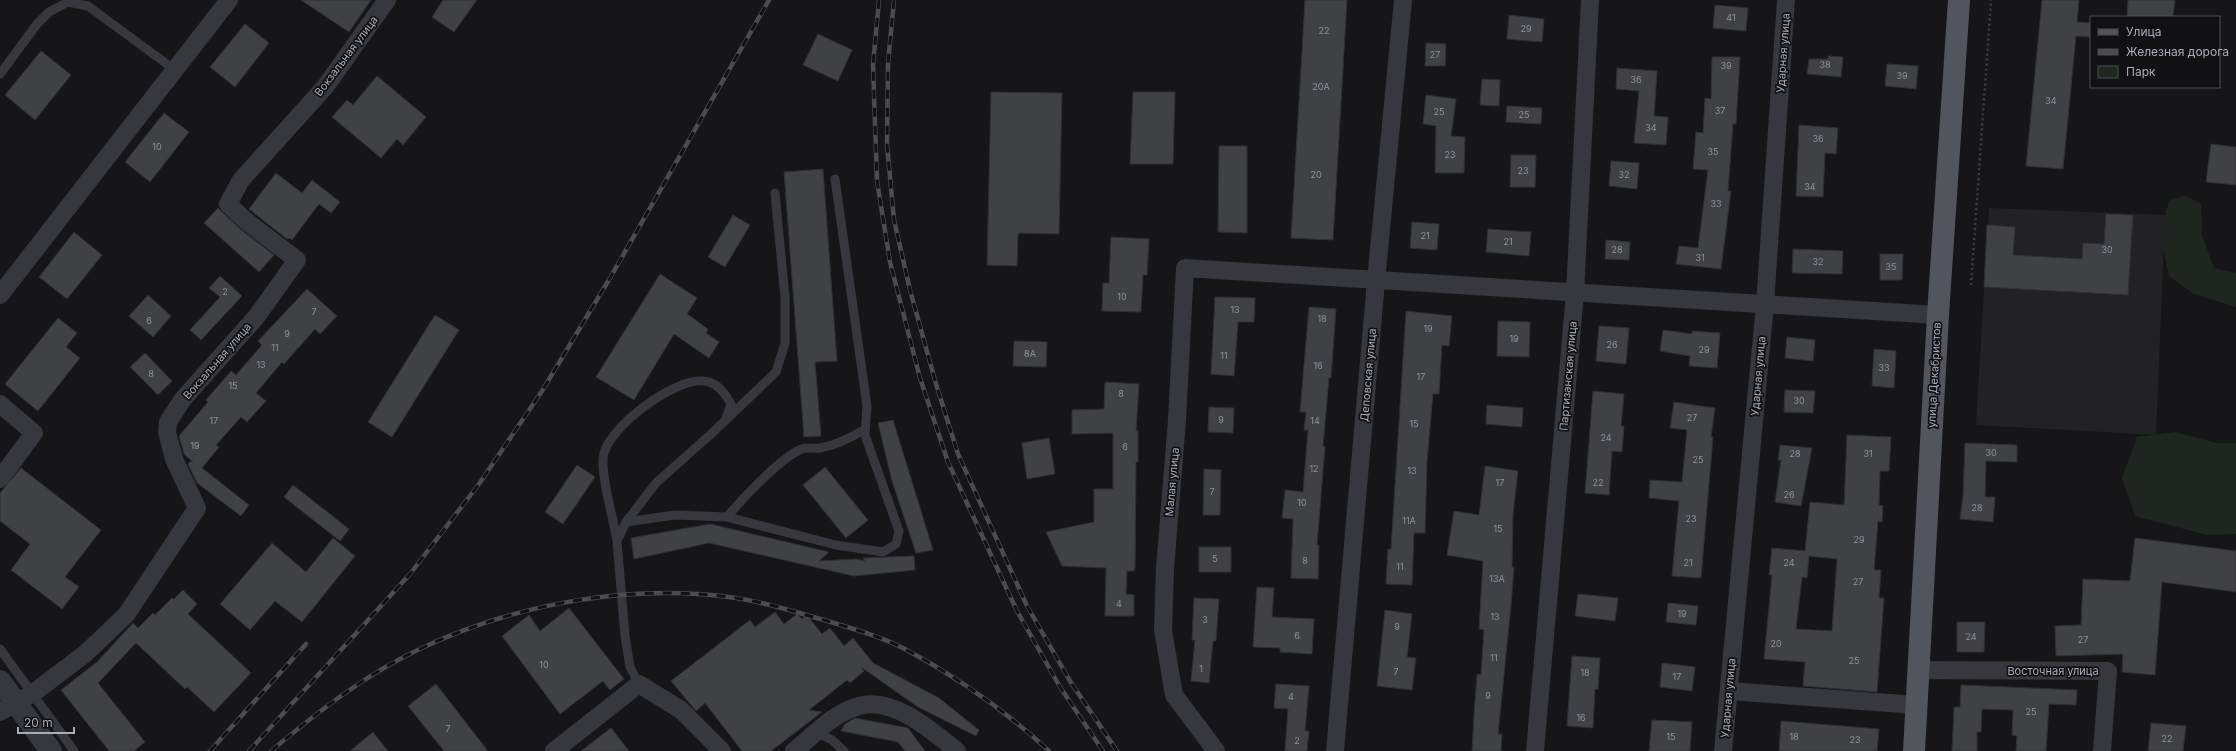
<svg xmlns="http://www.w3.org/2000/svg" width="2236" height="751" font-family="Inter,sans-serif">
	<rect width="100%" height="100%" fill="#161618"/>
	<!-- built -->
	<path fill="#222225" d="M1989 208 2165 215 2156 435 1976 425Z"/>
	<!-- green -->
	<path fill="#1e261f" d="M2185 195 2201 204 2202 236 2214 268 2236 273V307L2194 294 2169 276 2160 234 2169 201Z
		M2175 432 2217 443H2236V534L2207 535 2135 516 2122 478 2137 437Z"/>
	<!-- building -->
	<path fill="#404145" stroke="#303034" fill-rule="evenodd" d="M301 0H371L349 32Z
		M443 0H477L454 32 432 17Z
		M1305 0H1347L1333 240 1291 238Z
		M2042 0H2079L2077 22 2091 23V37L2076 36 2063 169 2026 166Z
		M2128 0H2175L2173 17H2127Z
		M1715 5 1748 8 1746 31 1713 28Z
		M1509 15 1544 19 1542 42 1507 39Z
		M245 24 269 43 235 87 210 67Z
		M818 34 852 50 838 81 803 65Z
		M1426 43 1446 44 1445 66H1425Z
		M41 51 71 75 35 120 5 95Z
		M1828 56 1843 57 1841 77 1807 74 1809 59H1828Z
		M1712 57H1740L1736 124H1733L1728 191H1731L1721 269 1676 264 1679 246 1698 248 1708 170 1693 169 1696 132 1703 133 1705 98 1711 99Z
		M1887 64 1918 66 1916 89 1885 86Z
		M1617 68 1657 71 1654 116 1668 117 1666 145 1634 143 1639 91 1616 89Z
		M377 76 426 117 403 145 397 139 381 158 332 117 347 100 353 105Z
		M1482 79 1500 80 1499 106 1480 105Z
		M991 92 1062 93 1059 234 1018 233 1017 266 987 265Z
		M1133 92H1175L1173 164H1130Z
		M1426 95 1456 99 1451 136 1465 137 1464 173H1435L1436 126 1423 124Z
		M1507 106 1542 108 1541 124 1506 122Z
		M164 113 189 132 150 182 125 162Z
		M1799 125 1838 128 1836 154 1825 153 1823 197 1796 196Z
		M2211 144 2236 147V185L2206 182Z
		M1219 146H1247V233L1218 232Z
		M1511 155H1536L1535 187H1510Z
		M1611 161 1639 163 1637 189 1609 186Z
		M823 169 837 361 815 362 821 436 804 437 784 172Z
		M276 173 302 193 312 180 340 202 331 213 319 204 292 240 289 238 287 239 249 209Z
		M218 208 240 229 274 255 259 272 204 223Z
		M2106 214 2133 215 2128 295 1984 287 1987 225 2015 227 2013 255 2082 259 2083 243 2104 244Z
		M733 215 750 225 725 267 708 257Z
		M1412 222 1439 224 1437 250 1410 248Z
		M1488 229 1531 232 1529 256 1486 252Z
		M74 232 102 255 67 299 39 277Z
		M1111 237 1149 239 1147 275H1143L1141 312 1102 311 1103 283H1109Z
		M1606 240 1630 242 1629 260 1605 259Z
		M1793 249 1843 251 1842 274 1792 273Z
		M1880 254H1903L1902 280H1880Z
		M660 274 697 298 687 314 708 329 706 333 719 342 709 358 674 334 634 400 596 377Z
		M220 276 242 296 201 340 190 330 220 297 209 288Z
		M307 289 337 316 320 334 315 329 284 364 282 362 256 393 266 401 247 422 241 417 216 445 219 447 202 468 249 505 241 516 197 483 188 464 191 461 193 462 184 454 179 436 208 402 206 400 231 371 236 375 262 345 258 341Z
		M148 295 171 316 153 337 129 316Z
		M1215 297 1255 298 1254 322H1238L1234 376 1211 374Z
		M1309 307 1336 309 1331 378H1329L1323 446 1325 447 1317 545H1319L1318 579 1291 578 1293 519 1282 518 1285 490 1303 492 1308 430H1304L1306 412H1300Z
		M1406 311 1452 316 1449 346 1442 345 1439 394H1433L1427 461 1425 533H1414L1412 585 1386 584 1388 549H1391Z
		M435 315 459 330 392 437 368 422Z
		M58 318 77 333 66 347 80 358 38 411 5 384Z
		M1498 321 1530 322 1529 357 1497 356Z
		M1599 326 1629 328 1626 364 1596 361Z
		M1663 330 1692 334V331L1720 333 1717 368 1689 366 1690 356 1660 351Z
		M1787 337 1815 340 1813 361 1785 358Z
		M1014 341 1047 342 1046 367 1013 366Z
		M1874 349 1896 351 1894 388 1872 386Z
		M145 353 172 381 158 395 130 367Z
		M1105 382 1139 384 1136 431H1138V462H1136L1135 568 1134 571H1127L1126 594 1134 595V616H1105L1106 568 1062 566 1046 532 1094 522V489H1113V433L1072 434V410L1104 409Z
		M1785 390 1815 391 1813 413 1784 412Z
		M1593 391 1624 394 1621 426H1624L1622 452 1612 451 1609 495 1585 493Z
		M1674 402 1715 408 1711 437H1713L1701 578 1672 576 1679 501 1649 498 1650 480 1682 482 1687 430 1670 428Z
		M1487 405 1523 408 1522 427 1486 424Z
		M1209 407 1234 408 1233 433 1208 432Z
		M893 420 933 550 916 553 892 481 878 423Z
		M1847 435 1891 437 1889 471H1880L1879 505 1883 506 1882 522 1878 521 1874 570H1881L1879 598H1884L1877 692 1803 686 1805 662 1764 659 1772 575H1769L1772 548 1805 551 1810 502 1844 505ZM1809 556 1837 559 1832 631 1796 629 1802 577 1807 578Z
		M1049 438 1055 474 1027 479 1022 443Z
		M1965 443 2017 445V462L1986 461 1985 497H1995L1993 522 1960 519 1963 495Z
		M1780 445 1812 448 1801 506 1775 502 1781 460H1778Z
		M577 465 595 477 563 524 545 512Z
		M1485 466 1518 471 1513 514 1512 567 1514 568 1511 605 1498 734H1502L1501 751H1472L1474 715 1477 674 1481 675 1484 630 1479 629 1483 561 1447 555 1454 511 1479 515Z
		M825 467 868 520 846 538 803 485Z
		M21 468 101 530 65 577 79 587 62 609 11 570 30 544 0 521V493Z
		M1204 469 1221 470 1220 515H1203Z
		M293 485 349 529 340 541 284 497Z
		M710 524 829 552 819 561 856 559 865 561 863 558 914 556 915 570 854 576 709 543 634 559 631 538Z
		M333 538 355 556 302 622 275 601 250 630 220 604 272 543 306 572Z
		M2135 538 2236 551V592L2162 582 2155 675 2122 672 2123 654 2056 656 2055 626 2081 625 2083 579 2130 581Z
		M1199 547H1231V572H1199Z
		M1257 587 1274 588 1272 617 1314 619 1312 654 1280 652V648L1253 647Z
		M183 590 197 604 188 614 251 673 214 712 187 687 185 689 136 643 98 683 145 742 134 751H109L61 690 97 662 133 623 138 628 153 613 155 615 172 598 174 599Z
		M1578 594 1618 598 1615 621 1575 616Z
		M1194 598 1219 599 1216 641H1213L1209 683 1191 681 1195 640H1192Z
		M1668 603 1698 606 1696 625 1666 622Z
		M569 608 624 679 610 690 603 681 560 714 502 636 529 615 540 631Z
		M1385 610 1412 614 1407 657 1416 658 1412 690 1377 686Z
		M775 612 784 624 797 614 802 619 807 615 822 634 830 628 844 646 853 638 873 663 939 698 979 730 976 736 918 707 861 667 864 671 850 683 847 680 809 710 822 712 771 751H742L705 703 696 711 671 681 750 620 755 627Z
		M1957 622H1985L1984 652H1957Z
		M1572 656 1600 658 1598 689H1595L1593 728 1567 726Z
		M1662 663 1695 667 1692 691 1660 687Z
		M436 684 488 751H444L408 706Z
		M1276 684 1309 686 1305 731H1309L1307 751H1285L1288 709 1274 708Z
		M1961 685 2077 690 2076 705 2049 704 2046 751H2016L2017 736 2012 735 2013 710 1982 709 1981 732H1977V751H1952L1954 707H1960Z
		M855 718 908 728 925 751H905L898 742 841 731 845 724Z
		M1652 720 1692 722 1690 751H1649Z
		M1781 721 1879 729 1877 751H1779Z
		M2151 723 2186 726 2183 751H2148Z
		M611 728 629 751H581Z
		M373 732 388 751H350Z"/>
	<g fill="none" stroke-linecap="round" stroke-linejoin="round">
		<!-- path -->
		<path stroke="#3d3f44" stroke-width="2.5" stroke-dasharray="2 3" stroke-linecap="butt" d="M1971 285 1991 0"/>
		<!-- service -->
		<path stroke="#37383d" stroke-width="9" d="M0 74 37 24 49 12 68 2 88 6 175 70
			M727 517C742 499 781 457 802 449 807 447 814 449 820 448 837 445 851 438 865 429
			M626 522 675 515 727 517 836 545 883 552 896 544 899 531 865 435 867 406 835 179
			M617 541C614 521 599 470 604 453 612 425 674 378 704 381 717 382 725 393 731 404L725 421
			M0 649 74 751
			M639 684 630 667 625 636 617 541 626 522 656 483 710 435 776 372 785 343V297L775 193
			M816 732 832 740 844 751"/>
		<!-- minor -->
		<path stroke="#37383d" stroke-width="18" d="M0 295 229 0
			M0 404 34 433 0 479
			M1918 670 2108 671 2102 751
			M1729 691 1916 705
			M0 712 32 694 86 653 126 615 197 508 174 459 167 432 168 422 183 399 257 316 297 260 246 221 228 204 241 180 325 87 387 0
			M554 751 639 684 681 710 722 751
			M794 751C814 735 833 713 859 706 893 696 932 731 957 751
			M1216 751 1174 695 1163 630 1165 568 1177 420 1185 268 1938 315
			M1335 751 1376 281 1403 0
			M1535 751 1575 293 1590 0
			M1723 751 1765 304 1786 0"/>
		<!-- primary -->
		<path stroke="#53555c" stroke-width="22" d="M1914 751 1938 315 1959 0"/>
		<!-- rail casing -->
		<g stroke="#4a4c52" stroke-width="4.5">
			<path id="rail" d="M879 0 873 65 877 181 890 262 920 378 948 462 1017 611 1060 687 1103 751
				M894 0 888 63 887 145 894 220 910 290 936 384 958 454 1027 606 1070 681 1117 751
				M210 751 306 644
				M249 751 410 574 479 484 542 391 610 278 769 0
				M271 751C319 711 367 673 424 647 519 603 633 583 736 598 765 602 795 612 824 620 850 628 880 636 905 649 957 677 1006 711 1049 751"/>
		</g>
		<!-- rail -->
		<use href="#rail" stroke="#111113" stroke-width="3" stroke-dasharray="9" stroke-linecap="butt"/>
		<!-- tertiary-bridge -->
		<path stroke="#37383d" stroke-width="22" d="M0 681 51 751"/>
	</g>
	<g text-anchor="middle" stroke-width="3.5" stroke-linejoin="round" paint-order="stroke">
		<!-- number labels -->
		<g font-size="9" fill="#8e929b">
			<text x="1731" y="21">41</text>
			<text x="1526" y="32">29</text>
			<text x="1324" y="34">22</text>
			<text x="1435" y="58">27</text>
			<text x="1825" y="68">38</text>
			<text x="1726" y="69">39</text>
			<text x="1902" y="79">39</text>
			<text x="1636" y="83">36</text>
			<text x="1321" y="90">20А</text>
			<text x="2051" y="104">34</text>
			<text x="1720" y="114">37</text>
			<text x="1439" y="115">25</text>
			<text x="1524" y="118">25</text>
			<text x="1651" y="131">34</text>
			<text x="1818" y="142">36</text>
			<text x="157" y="150">10</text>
			<text x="1713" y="155">35</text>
			<text x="1450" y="158">23</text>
			<text x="1523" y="174">23</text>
			<text x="1316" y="178">20</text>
			<text x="1624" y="178">32</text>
			<text x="1810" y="190">34</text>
			<text x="1716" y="207">33</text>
			<text x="1425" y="239">21</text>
			<text x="1508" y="245">21</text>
			<text x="1617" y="253">28</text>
			<text x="2107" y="253">30</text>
			<text x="1700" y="261">31</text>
			<text x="1818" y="265">32</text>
			<text x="1891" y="270">35</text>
			<text x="225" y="295">2</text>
			<text x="1122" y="300">10</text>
			<text x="1235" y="313">13</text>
			<text x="314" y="315">7</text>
			<text x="1322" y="322">18</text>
			<text x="149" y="324">6</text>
			<text x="1428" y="332">19</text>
			<text x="287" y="337">9</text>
			<text x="1514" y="342">19</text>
			<text x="1612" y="348">26</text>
			<text x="275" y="351">11</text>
			<text x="1704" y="353">29</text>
			<text x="1030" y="357">8А</text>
			<text x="1224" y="359">11</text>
			<text x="261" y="368">13</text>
			<text x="1318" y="369">16</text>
			<text x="1884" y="371">33</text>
			<text x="151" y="377">8</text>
			<text x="1421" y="380">17</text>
			<text x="233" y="389">15</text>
			<text x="1121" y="397">8</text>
			<text x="1799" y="404">30</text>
			<text x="1692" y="421">27</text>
			<text x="1221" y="423">9</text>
			<text x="214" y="424">17</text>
			<text x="1315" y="424">14</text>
			<text x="1414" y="427">15</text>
			<text x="1606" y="441">24</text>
			<text x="195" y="449">19</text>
			<text x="1125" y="450">6</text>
			<text x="1991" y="456">30</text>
			<text x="1795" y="457">28</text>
			<text x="1868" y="457">31</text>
			<text x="1698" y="463">25</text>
			<text x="1314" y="472">12</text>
			<text x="1412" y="474">13</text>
			<text x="1500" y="486">17</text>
			<text x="1598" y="486">22</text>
			<text x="1212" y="495">7</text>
			<text x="1789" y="498">26</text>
			<text x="1302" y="506">10</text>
			<text x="1977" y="511">28</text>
			<text x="1691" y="522">23</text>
			<text x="1409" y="524">11А</text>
			<text x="1498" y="532">15</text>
			<text x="1859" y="543">29</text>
			<text x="1215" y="562">5</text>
			<text x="1305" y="564">8</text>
			<text x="1688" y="566">21</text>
			<text x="1789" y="566">24</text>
			<text x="1400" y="570">11</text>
			<text x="1497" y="582">13А</text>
			<text x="1858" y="585">27</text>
			<text x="1119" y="607">4</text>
			<text x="1682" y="617">19</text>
			<text x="1495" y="620">13</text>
			<text x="1205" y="623">3</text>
			<text x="1397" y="630">9</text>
			<text x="1297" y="639">6</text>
			<text x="1971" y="640">24</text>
			<text x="2083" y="643">27</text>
			<text x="1776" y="647">20</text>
			<text x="1494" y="661">11</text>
			<text x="1854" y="664">25</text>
			<text x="544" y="668">10</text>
			<text x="1201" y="672">1</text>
			<text x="1396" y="675">7</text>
			<text x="1585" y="676">18</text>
			<text x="1677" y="680">17</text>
			<text x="1488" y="699">9</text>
			<text x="1291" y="700">4</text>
			<text x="2031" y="715">25</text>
			<text x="1581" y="721">16</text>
			<text x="448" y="732">7</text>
			<text x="1671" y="740">15</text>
			<text x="1794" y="740">18</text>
			<text x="2167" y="742">22</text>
			<text x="1855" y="743">23</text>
			<text x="1297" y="744">2</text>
		</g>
		<!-- street labels -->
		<g font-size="11" fill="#a8adb8" stroke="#111113">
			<text transform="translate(1783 53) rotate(-86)" y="4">Ударная улица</text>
			<text transform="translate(346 56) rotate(-53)" y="4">Вокзальная улица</text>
			<text transform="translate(217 361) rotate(-49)" y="4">Вокзальная улица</text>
			<text transform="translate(1368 375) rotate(-85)" y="4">Деповская улица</text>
			<text transform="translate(1934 375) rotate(-87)" y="4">улица Декабристов</text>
			<text transform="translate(1568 376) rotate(-85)" y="4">Партизанская улица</text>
			<text transform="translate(1758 376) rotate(-85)" y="4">Ударная улица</text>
			<text transform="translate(1172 482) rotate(-85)" y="4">Малая улица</text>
			<text x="2053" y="675">Восточная улица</text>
			<text transform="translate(1728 698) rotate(-85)" y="4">Ударная улица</text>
		</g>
	</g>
	<!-- legend -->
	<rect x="2090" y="16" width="130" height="72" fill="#111113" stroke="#4d4f55"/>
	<rect x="2098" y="29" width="20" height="6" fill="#53555c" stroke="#4d4f55"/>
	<text x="2126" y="36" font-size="12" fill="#a8adb8">Улица</text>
	<rect x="2098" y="49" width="20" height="6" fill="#4a4c52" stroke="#4d4f55"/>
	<text x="2126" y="56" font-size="12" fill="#a8adb8">Железная дорога</text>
	<rect x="2098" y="66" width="20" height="12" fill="#1e261f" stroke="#4d4f55"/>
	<text x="2126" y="76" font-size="12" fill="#a8adb8">Парк</text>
	<!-- scale -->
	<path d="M18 727v6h56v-6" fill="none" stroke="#a8adb8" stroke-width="2"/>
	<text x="24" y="727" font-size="12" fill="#a8adb8" stroke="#111113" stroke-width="3" paint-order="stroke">20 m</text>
</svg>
